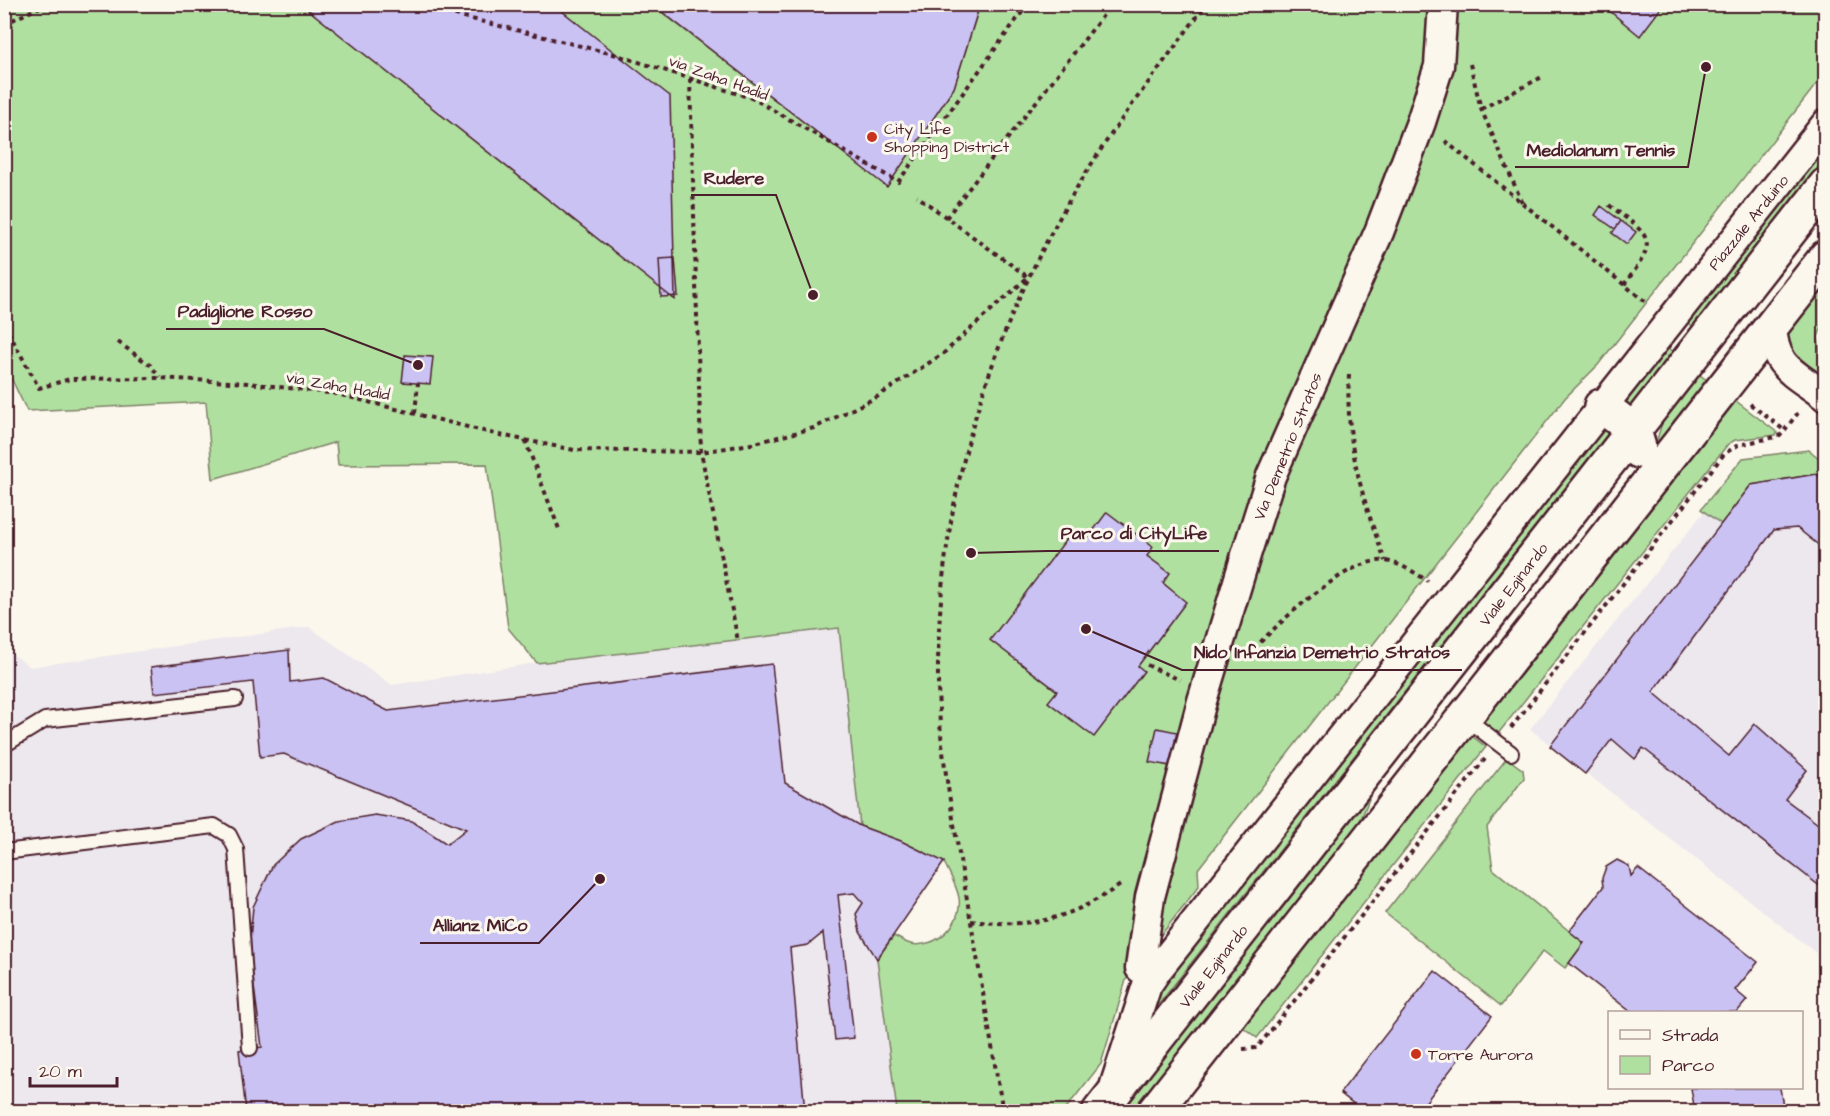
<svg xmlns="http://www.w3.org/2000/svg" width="1830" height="1116" font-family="'Architects Daughter',sans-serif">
	<rect width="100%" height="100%" fill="#fbf7ec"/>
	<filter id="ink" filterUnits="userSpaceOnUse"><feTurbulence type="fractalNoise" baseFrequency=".0167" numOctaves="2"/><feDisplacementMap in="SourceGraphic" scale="12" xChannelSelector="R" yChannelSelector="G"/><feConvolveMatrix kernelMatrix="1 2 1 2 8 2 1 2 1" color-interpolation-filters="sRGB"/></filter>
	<g filter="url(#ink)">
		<!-- built -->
		<path fill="#ede7ee" d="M1809 450 1825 463V960L1530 729 1748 457Z
			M309 627 392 685 537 663 840 628 860 826 901 841 944 862 877 959 897 1111H5L4 648 30 667Z"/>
		<!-- green -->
		<path fill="#b0e0a0" stroke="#7d8066" stroke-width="1.5" d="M14 5H652L887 186 954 88 980 5H1825V73L1598 365 1565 398 1198 869 1199 886 1126 980 1101 1064 1064 1111H897L877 959 894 936C899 938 905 943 911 944 936 949 963 924 959 898 957 886 949 873 944 862L901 841 860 826 839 628 537 663 508 628 487 464 338 465 336 442 213 479 206 402 27 411 12 380 5 376 4 9Z
			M1825 137V159L1694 327 1683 319Z
			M1825 287V319L1818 337 1823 376 1821 378 1785 349 1786 337Z
			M1663 344 1674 353 1628 410 1617 402Z
			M1700 375 1708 381 1655 446 1662 423Z
			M1736 401 1778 433 1776 435 1735 440 1728 444 1497 735 1482 724Z
			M1603 420 1607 435 1155 1009V997L1160 983Z
			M1809 450 1825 463V481L1816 474 1751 485 1721 524 1701 509 1743 458Z
			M1472 736 1486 747 1257 1038 1243 1027Z
			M1507 758 1523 770 1524 778 1487 827 1493 869 1584 943 1565 968 1543 951 1501 1006 1385 913Z
			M1367 799H1369L1359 824 1133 1111 1121 1112Z"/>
		<!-- building -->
		<path fill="#cbc2f4" stroke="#4a1f2b" stroke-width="1.5" d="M301 4H553L670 96 675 300Z
			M652 4H980L954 88 887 187Z
			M1601 4H1664L1640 36Z
			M1601 206 1621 221 1615 229 1595 215Z
			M1621 221 1636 232 1627 244 1612 233Z
			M675 258 678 296 661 297 659 259Z
			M405 355 433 357 430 384 402 382Z
			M1816 474 1826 481V551L1797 528 1774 530 1653 692 1729 756 1755 724 1807 770 1785 799 1826 830V891L1643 748 1635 759 1612 739 1585 774 1550 746 1751 485Z
			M1107 512 1153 547 1147 556 1170 573 1163 583 1186 602 1138 666 1144 671 1094 737 1048 702 1057 691 990 640 1074 529 1087 539Z
			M289 650 290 682 324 678 388 711 772 664 785 783 860 826 901 841 944 862 877 959 860 932 856 914 863 903 854 893 838 895 854 1038 835 1040 823 933 808 945 790 948 805 1112H246L239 1050 262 1047 249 949 253 907 273 865 301 839 339 821 375 815 412 821 447 844 466 829 284 754 260 757 253 682 154 693 151 667Z
			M1157 728 1177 732 1170 766 1149 762Z
			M1617 860 1629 866 1631 876 1638 868 1758 962 1735 990 1747 1000 1737 1012H1631L1569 963 1584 943 1569 931 1603 887 1602 878 1606 867Z
			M1435 971 1492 1016 1418 1112H1364L1340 1093Z
			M1691 1088H1780L1784 1112H1695Z"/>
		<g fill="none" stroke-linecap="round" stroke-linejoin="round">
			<!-- lane casing -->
			<g stroke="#4a1f2b" stroke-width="18">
				<path id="lane" d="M1464 717 1511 753
					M4 745 45 720 235 699
					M4 852 214 826 229 835 236 849 250 1048"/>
			</g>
			<!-- street casing -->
			<g stroke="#4a1f2b" stroke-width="33">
				<path id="street" d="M1772 326C1774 369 1794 372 1826 397
					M1140 968 1150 897 1202 701 1246 555 1271 476 1379 232 1421 122 1439 66 1443 4
					M1115 1084 1147 985 1158 969 1826 124"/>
			</g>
			<!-- secondary casing -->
			<g stroke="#4a1f2b" stroke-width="38">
				<path id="secondary" d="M1601 406C1617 418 1639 429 1639 451
					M1099 1112 1826 185
					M1154 1112 1826 257"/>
			</g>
			<!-- path -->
			<path stroke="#4a1f2b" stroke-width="4" stroke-dasharray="4.5 4.5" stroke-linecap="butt" d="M411 4 617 55 754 99 898 182 1028 4
				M4 24 46 4
				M1470 64 1481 109 1522 202
				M690 79 701 452 738 641
				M1481 109 1542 77
				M1445 141 1647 303
				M1609 205C1654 239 1659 239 1623 286
				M946 218 1112 4
				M4 324 39 388 70 379 160 378 248 383 337 394 495 434 574 450 701 452 751 444 814 428 877 397 944 353 1028 277 917 196
				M118 342 150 365 160 377
				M1825 361 1826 332
				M1349 375C1345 444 1362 497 1385 561
				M1750 404 1784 430
				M415 413 418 383
				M525 440 559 529
				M1248 655C1272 629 1348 555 1386 561 1402 564 1415 573 1428 581
				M1147 665 1180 680
				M1511 728 1724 454 1738 445 1780 436 1798 413
				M971 921C1037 928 1067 920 1122 884
				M1243 1049 1257 1048 1485 759
				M1003 1112C989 1030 976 948 961 866 951 804 938 741 938 678 937 496 992 322 1089 168 1124 112 1167 59 1206 4"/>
			<!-- lane -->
			<use href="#lane" stroke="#fbf7ec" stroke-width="14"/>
			<!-- street -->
			<use href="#street" stroke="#fbf7ec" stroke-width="28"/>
			<!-- secondary -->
			<use href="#secondary" stroke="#fbf7ec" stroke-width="33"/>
		</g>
	</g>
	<!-- markers -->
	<g fill="#c8321e" stroke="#fbf7ec" stroke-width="2">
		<circle cx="872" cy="137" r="6"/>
		<circle cx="1416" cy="1054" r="6"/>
	</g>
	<g text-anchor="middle" stroke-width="6" stroke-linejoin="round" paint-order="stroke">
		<!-- street labels -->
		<g font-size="16" fill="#4a1f2b" stroke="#fbf7ec">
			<text transform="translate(719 77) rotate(20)" y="6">via Zaha Hadid</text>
			<text transform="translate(1748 222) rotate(-51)" y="6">Piazzale Arduino</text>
			<text transform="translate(338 385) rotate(10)" y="6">via Zaha Hadid</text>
			<text transform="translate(1287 446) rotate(-68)" y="6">Via Demetrio Stratos</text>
			<text transform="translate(1513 584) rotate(-52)" y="6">Viale Eginardo</text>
			<text transform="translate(1213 966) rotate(-52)" y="6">Viale Eginardo</text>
		</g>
		<!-- poi labels -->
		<g font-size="16" fill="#4a1f2b" stroke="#fbf7ec" text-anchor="start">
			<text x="884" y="134">City Life<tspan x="884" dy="18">Shopping District</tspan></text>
			<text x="1428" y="1060">Torre Aurora</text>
		</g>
	</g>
	<!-- callouts -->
	<path fill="none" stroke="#4a1f2b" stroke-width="2" d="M1706 67L1688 167H1515M813 295L776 195H691M418 365L324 329H166M971 553L1048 551H1219M1086 629L1182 670H1462M600 879L539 943H420"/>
	<g fill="#4a1f2b" stroke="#fbf7ec" stroke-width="2">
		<circle cx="1706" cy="67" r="6"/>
		<circle cx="813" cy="295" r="6"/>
		<circle cx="418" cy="365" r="6"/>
		<circle cx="971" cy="553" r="6"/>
		<circle cx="1086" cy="629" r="6"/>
		<circle cx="600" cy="879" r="6"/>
	</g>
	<g font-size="18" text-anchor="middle" font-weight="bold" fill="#4a1f2b" stroke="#fbf7ec" stroke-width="6" stroke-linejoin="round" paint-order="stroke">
		<text x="1601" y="156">Mediolanum Tennis</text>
		<text x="734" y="184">Rudere</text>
		<text x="245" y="317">Padiglione Rosso</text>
		<text x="1134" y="539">Parco di CityLife</text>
		<text x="1322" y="658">Nido Infanzia Demetrio Stratos</text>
		<text x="480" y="931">Allianz MiCo</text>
	</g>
	<!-- margin -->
	<rect width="1830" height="1116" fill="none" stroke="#fbf7ec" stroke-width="24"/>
	<rect x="12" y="12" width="1806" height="1092" fill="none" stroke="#4a1f2b" stroke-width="2" filter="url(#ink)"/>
	<!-- legend -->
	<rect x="1608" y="1011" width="195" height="78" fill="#fbf7ec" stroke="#b4a19f" stroke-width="1.5"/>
	<rect x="1620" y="1030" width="30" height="9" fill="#fbf7ec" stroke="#b4a19f" stroke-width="1.5"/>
	<text x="1662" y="1041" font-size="18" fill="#4a1f2b">Strada</text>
	<rect x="1620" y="1056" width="30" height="18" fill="#b0e0a0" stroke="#b4a19f" stroke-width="1.5"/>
	<text x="1662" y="1071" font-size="18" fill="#4a1f2b">Parco</text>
	<!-- scale -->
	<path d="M30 1077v9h87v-9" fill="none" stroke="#4a1f2b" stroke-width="3"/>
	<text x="39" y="1077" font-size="18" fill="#4a1f2b" stroke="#fbf7ec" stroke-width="4.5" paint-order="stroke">20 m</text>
</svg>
